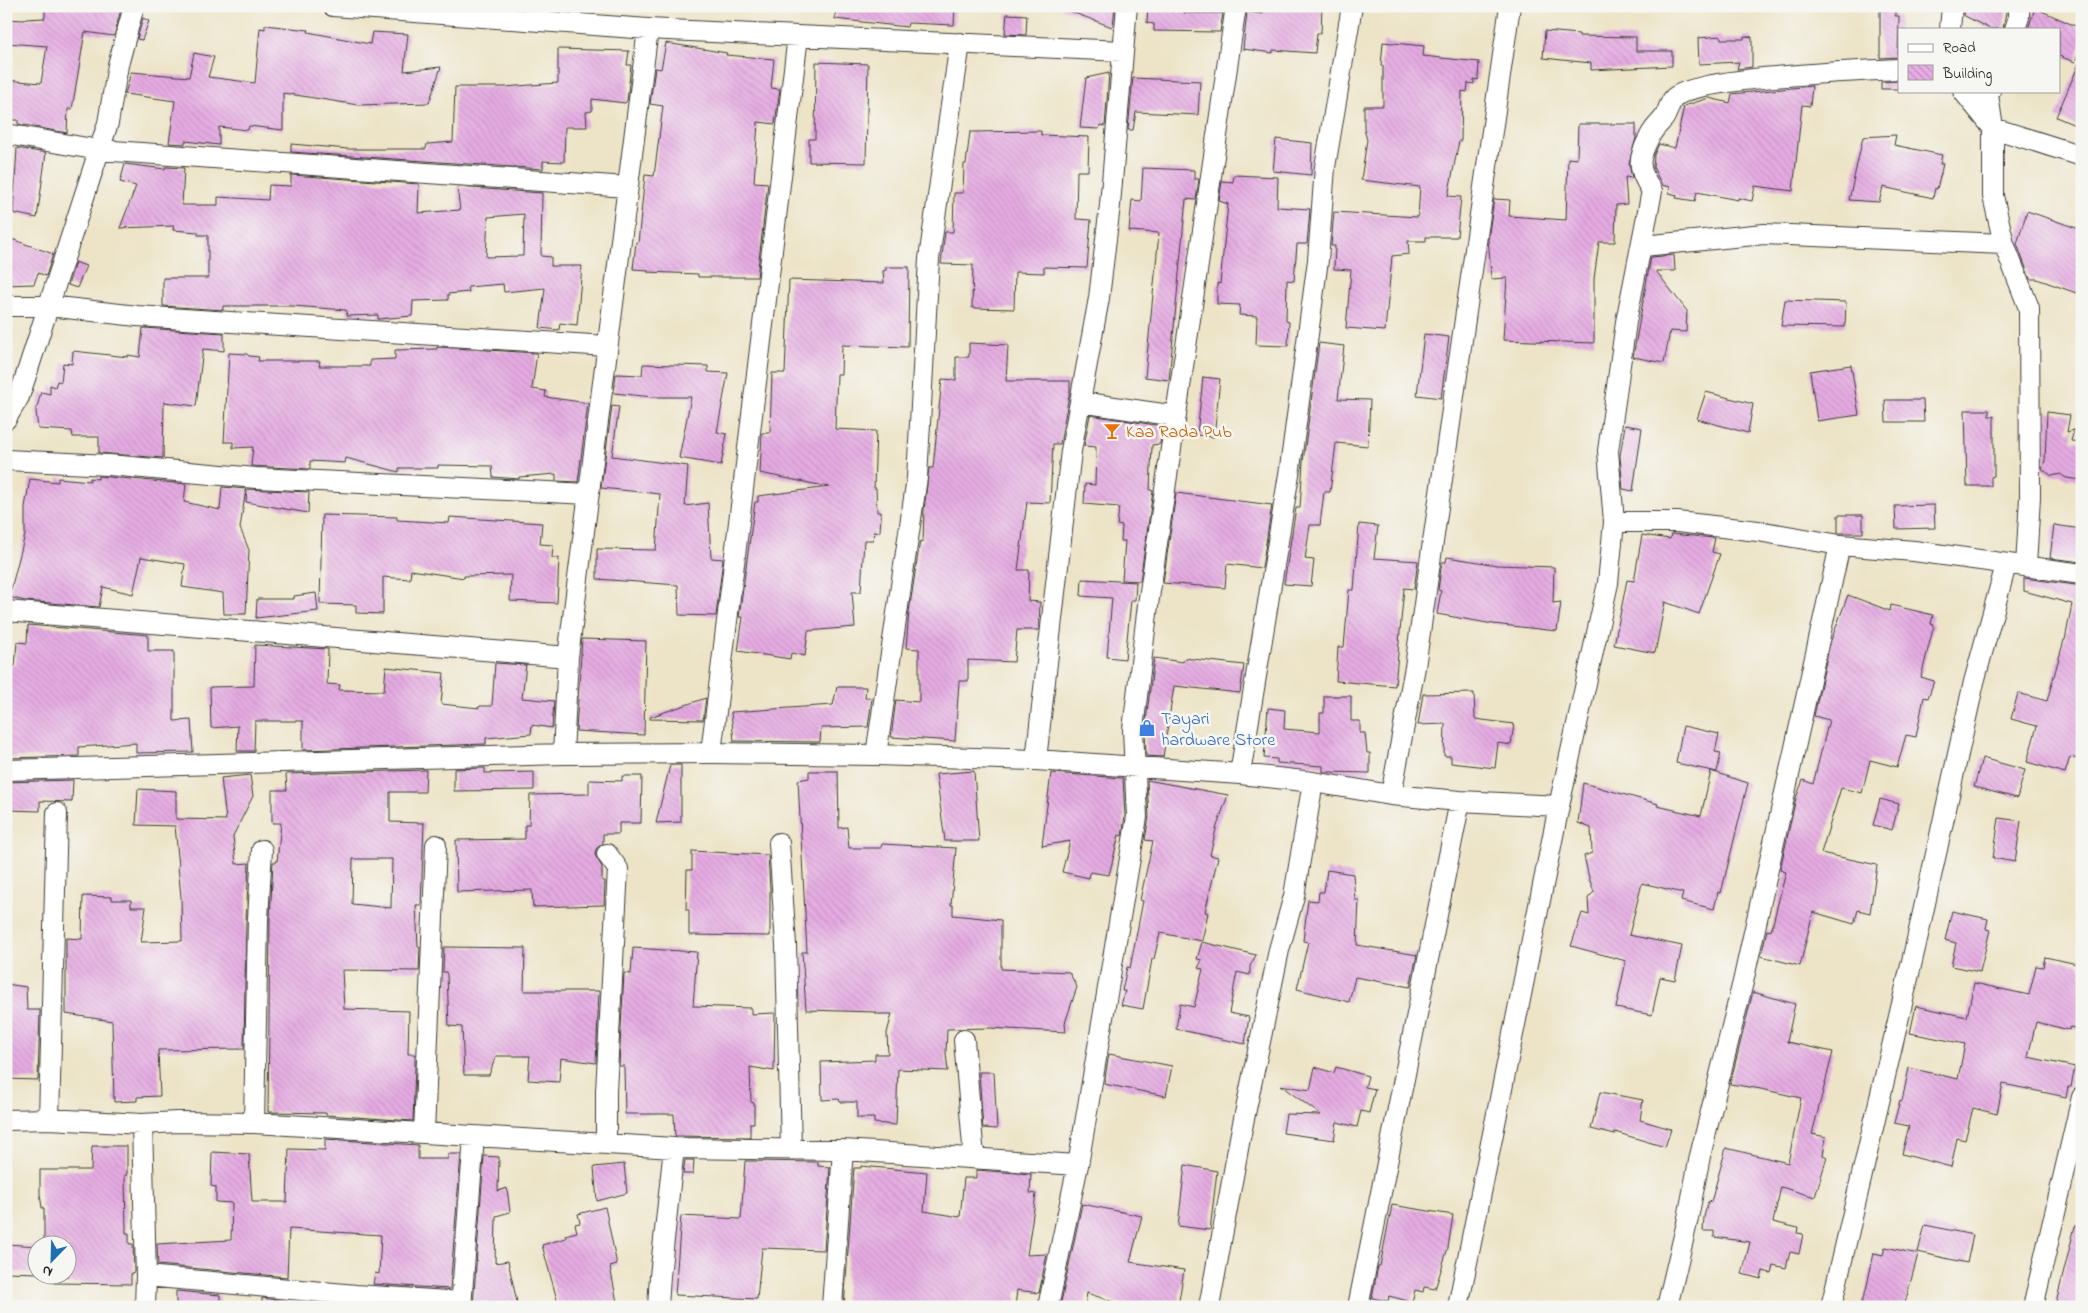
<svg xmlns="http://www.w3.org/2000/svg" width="2088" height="1313" font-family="'Indie Flower',sans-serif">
	<defs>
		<pattern id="building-back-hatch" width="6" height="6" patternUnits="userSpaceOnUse" patternTransform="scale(1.25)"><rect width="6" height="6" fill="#e5abe2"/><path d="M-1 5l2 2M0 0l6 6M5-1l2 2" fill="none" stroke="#c493c1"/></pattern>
	</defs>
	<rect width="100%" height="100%" fill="#f6f6f2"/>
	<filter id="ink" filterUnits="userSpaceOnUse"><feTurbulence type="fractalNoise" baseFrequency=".02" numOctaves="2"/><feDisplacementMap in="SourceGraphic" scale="10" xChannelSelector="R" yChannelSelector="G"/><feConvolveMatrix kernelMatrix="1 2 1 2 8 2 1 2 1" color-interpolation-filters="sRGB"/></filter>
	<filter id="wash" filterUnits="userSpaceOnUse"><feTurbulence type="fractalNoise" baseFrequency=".0096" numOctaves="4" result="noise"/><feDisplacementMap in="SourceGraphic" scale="20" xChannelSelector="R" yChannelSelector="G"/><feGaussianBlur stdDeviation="1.12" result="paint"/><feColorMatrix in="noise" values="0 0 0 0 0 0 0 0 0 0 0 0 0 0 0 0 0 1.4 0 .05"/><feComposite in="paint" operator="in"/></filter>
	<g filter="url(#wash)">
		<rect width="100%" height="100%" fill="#ede4c8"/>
		<g id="blocks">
			<!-- building -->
			<path fill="url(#building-back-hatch)" fill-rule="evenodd" d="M45 6H115L121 9 114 36 85 32 72 109H68L67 133 18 124V120H6V80L41 83 47 46 6 43V19L25 20V19L45 18Z
				M836 6H955L954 25 908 23 907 27 835 19Z
				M1061 6H1115L1113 26 1112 27 1061 8Z
				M1148 6H1184V13H1223L1220 32 1154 31V24L1147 23Z
				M1263 6H1322L1321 33H1317L1315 53 1273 50V53L1243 49 1247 12 1263 14Z
				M1964 6 2007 7 2003 29H1990L1963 15Z
				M2035 8 2082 29V43L2075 62 2059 56V29H2028Z
				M1880 10H1895V16H1899L1898 57 1880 58Z
				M1007 14 1027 15 1026 35 1005 34Z
				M143 18 149 21 142 40 137 39Z
				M265 25 309 30 308 32 370 44 372 32 408 34 404 71 441 67 429 103 358 105 283 93V130L249 126 248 130 219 127V145L185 141V144L169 143 175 101 125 94 131 72 189 77 194 53 214 57 208 77 255 83 260 28 265 29Z
				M1545 31 1579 34V36L1636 37V51H1672V66L1591 70V63L1543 58Z
				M1721 36V39H1744V36L1752 37V67L1737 69 1739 62 1699 64 1698 38Z
				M1383 42 1424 46 1423 56 1479 62 1478 80 1474 79V84L1468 83 1467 92 1462 91 1461 141H1459L1448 196 1461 197 1457 237H1426V241H1408L1409 254 1392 256 1385 331 1346 328 1351 270 1334 269 1335 246H1331L1334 212 1418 217 1420 187 1361 180 1367 140 1364 129V106H1383V66H1381Z
				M666 43 727 53 726 55 774 59 771 88 780 89 775 124 758 122 754 182 768 183 757 277H698V274L647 272 648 270 633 269 636 242 638 243 645 175 654 176 663 106 650 104 655 68 661 69Z
				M558 49 629 51 627 65H631L627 101 625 103 592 99V111L586 112 587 127H565L564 162 543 161V169L291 152V144L348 149H426L427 144 453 142 455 87H504L558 83Z
				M2082 57V128L2056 117Z
				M816 62 868 64 866 163 809 162V139H815Z
				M1109 73 1105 126 1100 125 1099 129 1080 128 1086 78Z
				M1133 78 1200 81 1198 115 1136 112 1133 130H1128Z
				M1899 81V89H1881V82Z
				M1812 86 1810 106 1802 105 1793 191 1755 186 1752 201 1738 198V200L1697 192 1695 201 1676 198 1677 195 1669 193 1670 187 1662 185 1653 167 1654 155 1659 144 1675 148 1684 106 1709 98 1730 103 1732 94Z
				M1578 124H1636V138L1629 163 1632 178 1625 177 1627 204 1616 205 1615 242H1599L1594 279V343L1503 340 1507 278 1491 279 1490 260 1488 239 1494 199 1510 200 1509 216 1566 220 1568 158 1577 159Z
				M1041 131V135L1089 137 1088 171H1077L1076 219 1091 220 1087 268 1044 267V273L1015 272 1014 309 972 308 973 265 941 264 945 232H953L954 193H963L964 164H966L970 132Z
				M1896 135 1894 145 1942 155 1940 164H1943L1937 189 1935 188 1933 198 1883 187 1879 202 1849 200 1863 137Z
				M1276 139 1312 143 1311 175 1273 171Z
				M17 148 46 153 37 218 13 213Z
				M125 164 165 169V167L184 168 182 205H218V197L268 200 269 185 291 186V175L419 184 418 213 460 210 457 187 542 193 541 256 551 257V266H582L577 325 560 323 559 330 540 328 545 288 504 292 503 284 468 287 469 292 448 294V300L413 301 412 316 378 319V315L347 316 346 310 293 306H223V310L163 306V278H208V235H198V232L173 230 174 226 120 228 136 186 120 182ZM524 214 523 256 486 257 488 217Z
				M1143 168 1194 170V179H1199L1196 200 1186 199 1169 380 1145 377 1159 233 1129 231 1132 200 1141 201Z
				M1234 175 1278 177 1277 207 1310 209 1307 244H1297L1294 281 1287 280 1286 321 1289 322 1288 346 1256 345 1257 316 1239 315 1240 305 1217 304V283L1220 284 1228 204 1219 201 1222 181 1233 182Z
				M2027 211 2082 230V295L2037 279H2030L2017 244Z
				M6 237 53 254 46 276 38 273 34 284 6 285Z
				M1674 255 1675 271H1656L1687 311 1686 332 1670 331 1664 363 1633 357 1651 257Z
				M75 262 86 266 77 288 68 285Z
				M886 267H909L908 347 842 345 841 374H837L835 429 876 431 874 488H876L877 512H881L880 532 874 531 873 540H864L861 592H852L855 627 808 631 805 656 791 653 790 659 738 651 743 617H739L755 502H758V496L829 487 760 473 762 433H770L772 373H785L789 280 884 283 883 271 886 270Z
				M1785 300 1846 302 1845 327 1781 326Z
				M143 328 224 333V351L203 349 196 406 164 402 163 458 99 453V437H73L72 431 38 429 36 411 41 392 50 394V385L55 387 57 381 61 382 63 363 72 364 73 351 128 357V355L140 357Z
				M1424 334 1449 337 1441 398 1417 395Z
				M969 343 1008 345 1006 381H1070V390L1060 444H1053L1050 503 1027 502 1018 570H1029L1028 601 1040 602 1039 630H1017L1014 662 968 660V681H959L955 741 891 737 896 700 919 702V649L906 648 909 612 920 541 923 542 924 510 929 468H933L942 379 956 380V357H969Z
				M1319 343 1344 346 1338 399 1370 400 1368 446 1336 443 1330 492H1324L1320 525H1310L1305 559 1314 560 1311 586 1284 584 1296 508H1300L1303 462Z
				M437 347 537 353 532 389 546 391 545 397 588 403 578 482 556 481V474L519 477V479L493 477 492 466 438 465V468H399V472L346 458 345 463 310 461V469L251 466 253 447 233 448V442H224L229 353 247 354 249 356 259 357 258 361H320L319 366H370V360L395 359V350L437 349Z
				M643 364 708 366V372L728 373 717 432 727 434 721 465 679 458 691 397H653L614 393 616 374 642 375Z
				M1851 365 1859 415 1817 421 1810 371Z
				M1203 377 1220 379 1214 437 1197 435Z
				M1706 392 1753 404 1748 433 1697 419Z
				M1885 400H1923L1924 422H1886Z
				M612 406 619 407 612 456 688 466 685 506 708 503 711 558 723 559 716 616 679 615 678 585 597 579V549L656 550 660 494 601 488Z
				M1965 410H1989V416H1994V476L1991 477V486H1967Z
				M2047 412 2070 415 2067 432 2074 430 2071 441 2082 442V480L2066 478 2060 474 2052 476 2042 469 2045 461Z
				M1090 415 1162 426 1160 444 1152 445 1150 490 1153 491 1140 581 1122 580 1125 541H1121L1122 526 1117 525 1119 507 1084 504 1085 484 1095 485 1096 447 1084 446Z
				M1625 425 1642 428 1633 491 1623 489 1620 456Z
				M98 476 186 484 184 502 220 510 222 487 246 489 240 528 249 550 246 614H224L223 593 182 587 185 564 141 557 133 594 103 587 99 607 25 601 9 597 25 535V507L30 479 58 482V478L90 481V478L98 479Z
				M247 489 309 492 308 513 246 502Z
				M1176 493 1272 505 1262 568 1227 564 1225 588 1163 583Z
				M1934 505 1935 528 1896 529 1895 506Z
				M322 515 397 517V520L449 523 450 517 542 523 540 544 553 545 552 558H559L557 603 510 601 511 575 464 576V578L411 570 410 579 383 577V614L356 613V605L320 604Z
				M1838 515H1863V533H1838Z
				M1359 524 1378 526 1374 558 1418 561 1414 589 1404 588 1395 686 1336 681 1338 647H1344L1349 590H1354Z
				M2054 525 2082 529V562L2050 558Z
				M1671 534 1715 538 1712 552 1720 554 1699 614 1665 602 1655 653 1614 645 1627 580 1634 581 1642 535 1670 539Z
				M1447 557 1497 565 1554 567 1553 603 1561 602 1557 631 1493 624 1437 614 1441 591 1438 590 1442 562H1446Z
				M2024 578 2082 586V760L2070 757 2065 773 2027 762 2037 726 2011 719 2018 693 2047 701 2064 640H2065L2072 604 2024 591Z
				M1082 579 1136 582 1135 600H1131L1125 659 1107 657 1112 598 1081 596Z
				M316 593 318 611 256 618 257 599H294V596Z
				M1848 595 1890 611 1891 605 1933 615 1931 624 1934 625 1921 677 1934 681 1928 698 1924 697 1916 737 1906 735 1897 767 1870 760 1862 793 1841 788 1821 853 1877 865 1870 913 1858 910 1854 924 1813 912 1800 966 1761 956 1767 930 1771 931 1786 872 1780 870 1796 798 1803 780 1813 784 1829 720 1814 716 1830 643Z
				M28 625 148 635V651H174V721L191 720 193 752 136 753V743L79 747V756L6 758V662L15 666 17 642 27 643Z
				M582 639 646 641 644 735 576 731Z
				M255 645 328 649 327 684 340 685 339 690 384 691 386 667 444 673 441 704 479 708 480 706H492L495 663 526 665 522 698 554 701 552 728 532 725 531 734 486 738V744L303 750V721H255L254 751H237L238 726 211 728 210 687 254 686Z
				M1154 658 1183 662 1184 658 1244 665 1240 693 1174 686 1163 757 1146 756 1145 729Z
				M837 687H866L865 698H872L868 727 821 728 820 742 734 741 731 712 833 705Z
				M1474 693 1475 719 1514 724 1511 745 1498 743 1495 768 1451 763V756H1444L1445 724 1418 725 1423 694Z
				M1324 696H1351V721H1360V733H1365L1367 753H1370V773L1327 772H1323V766L1277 763V759L1264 758 1268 708 1285 710 1284 729 1320 732V713H1324Z
				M706 698 703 720 650 719V717Z
				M1683 726 1719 734 1715 752 1721 753 1717 772 1676 763Z
				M1982 758 2025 770 2017 798 1974 787Z
				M670 765H681V822L656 823Z
				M485 768V773L534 772V790L454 791V769Z
				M426 770 425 792H390V822L424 823 421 905H416L418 947H420L419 971 342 970 344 1009 409 1011 408 1054H415V1066L413 1121 326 1115V1113L268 1112 270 919 273 862H277L281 823H272V790H287L286 774ZM353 859H392L391 908 352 904Z
				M809 771H838L839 828 847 827 849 848H881L882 844 956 848 951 905H953V915L1001 920V969L1069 972 1077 987 1065 1023 1066 1032 989 1028 947 1029 946 1053 948 1071 898 1069 896 1125 874 1123V1118H857V1102H840L839 1099 822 1100 821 1062 875 1060V1054H888L887 1033 892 1014H876V1012L806 1010 802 952H807L798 780 809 778Z
				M974 771 979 841H945L936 774Z
				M1711 771 1748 783 1721 893 1718 892 1714 909 1681 901 1683 893 1642 883 1629 935 1682 946 1675 980 1660 977 1652 1015 1616 1008 1626 961 1571 946 1582 913 1589 915 1588 898 1594 892 1589 878 1584 856 1592 853 1591 828 1578 823 1583 783 1658 804 1657 806 1701 816Z
				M1051 773 1123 778 1125 816 1122 836 1119 835 1109 875 1090 872 1089 878 1062 872 1070 841 1042 846Z
				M250 775 253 796 233 836 236 864 249 863 246 919 244 1049 158 1050 160 1096 137 1097V1101L114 1102 112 1021 66 1014V938L82 939 83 896 112 897V900H131V907H146L141 942 182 941 181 897 178 866H179L175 826 136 825 138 789 176 791V819L226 820 221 778Z
				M622 776H642L641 823H619V834H603V843L596 849 595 855 602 867V881H605L604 905 533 907 532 890 457 892 456 840 525 839V825H529L530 795 589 794V780L622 781Z
				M73 780 72 802 40 801V811L6 810V782Z
				M1147 780 1228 795 1216 829 1210 855 1218 857 1205 912 1208 913 1202 941 1160 933 1154 959H1152L1143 1009 1121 1005 1125 991H1122L1127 967 1130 968 1143 901 1140 900 1153 841 1145 840 1149 817Z
				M1880 799 1899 804 1892 830 1873 825Z
				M1999 818 2021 821 2015 862 1993 858Z
				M692 851 768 855 770 889V936L689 935V910H686L687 870H692Z
				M1327 870 1353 874 1355 900H1359L1357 945 1417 955 1410 987 1355 977 1349 1002 1297 989 1308 942 1303 941 1308 900 1318 901 1319 892H1324Z
				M1952 911 1988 919 1986 929 1990 930 1980 972 1951 966 1956 943 1945 940Z
				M1202 942 1256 955 1250 966V975L1237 972 1229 1013 1249 1017 1245 1044 1176 1029 1180 1004 1194 1007 1203 969 1198 968 1202 960 1197 959Z
				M444 947 525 948 524 991H599L596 1063 561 1058 559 1082 528 1080 530 1056H496L489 1075H464L462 1027 449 1026 447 975 446 972H443Z
				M633 948 697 952 693 1006 751 1008V1014L775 1013 774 1071 750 1067 751 1102 754 1103V1123H750V1137L675 1136 674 1114H625L624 1066H619L624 973 631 974Z
				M2045 957 2082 965V1019L2079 1029 2070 1027 2069 1030 2036 1022 2028 1057 2075 1067 2071 1087H2068L2066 1097 2003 1084 1997 1114 1973 1108 1965 1140 1957 1138 1951 1167 1902 1154 1909 1126 1894 1123 1900 1100 1902 1101 1909 1068 1958 1079 1965 1044 1910 1033 1916 1006 1967 1017 1974 983 2029 995 2036 966 2043 967Z
				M6 984 26 987 27 1010H40L38 1080 6 1079Z
				M1753 992 1795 1004 1787 1042 1833 1052 1812 1134 1826 1137 1823 1155 1827 1157 1815 1197 1781 1187 1773 1222 1798 1228 1797 1233 1803 1234 1799 1254 1790 1252 1786 1268 1773 1265 1771 1273 1763 1271 1761 1279 1742 1274 1750 1242 1714 1237V1231H1703L1704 1217 1708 1201 1711 1202 1726 1148 1788 1163 1801 1098 1761 1089 1730 1084Z
				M1109 1054 1172 1066 1166 1096 1104 1084Z
				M1315 1067 1334 1073 1336 1067 1368 1076 1365 1087 1375 1089 1369 1113 1361 1111 1357 1127 1337 1122 1334 1140 1283 1133 1286 1114 1321 1115 1280 1085 1310 1090Z
				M979 1072H994L997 1129 983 1128Z
				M1600 1092 1643 1100 1640 1120 1671 1129 1665 1147 1615 1132V1135L1591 1129Z
				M325 1139 418 1145V1159H448V1154H461L450 1289 373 1284 375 1273 379 1274 381 1235 289 1229 287 1277 158 1265 157 1244 231 1240 232 1203 216 1202V1187L211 1186 212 1152 249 1154 252 1202H287L289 1149 325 1150Z
				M92 1146H127V1175H125L126 1233H129V1244H133L134 1272 131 1273V1284L54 1283V1276H68V1246H44V1208H42L40 1194V1170H91Z
				M484 1156 499 1157 498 1191 507 1188 510 1212 496 1216 495 1263 508 1261 518 1307H473Z
				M685 1160H694L693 1174H683Z
				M745 1161 818 1162V1166L830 1167 824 1250 762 1248 757 1299 675 1295 681 1216 741 1219Z
				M624 1164 627 1193 597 1201 594 1167Z
				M1185 1165 1217 1171 1210 1230 1178 1226Z
				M861 1166 927 1172 924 1211 960 1217 964 1178H976V1170L1031 1174 1030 1193 1036 1194 1027 1255 1047 1254 1039 1293 1017 1290 1015 1307H844L854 1168H861Z
				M1082 1204 1142 1216 1130 1262 1184 1270 1178 1307H1128L1087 1293 1085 1307H1060Z
				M1392 1205 1453 1215 1448 1248 1435 1289 1424 1287 1423 1292 1415 1290 1412 1302 1389 1296 1388 1301 1372 1298 1378 1266H1380Z
				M605 1207 617 1265 610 1267 618 1307H559L542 1245 566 1238 565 1235 577 1232 575 1224 580 1223 578 1214Z
				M1925 1225 1973 1235 1967 1263 1918 1252Z
				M2075 1226H2082V1307H2055Z
				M6 1244 38 1246V1273L6 1272Z
				M1885 1247 1918 1254 1904 1307H1860L1866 1290 1874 1253 1883 1255Z
				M176 1291 220 1295V1307H176Z
				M262 1298 286 1301V1307H262Z"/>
		</g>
	</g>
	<g filter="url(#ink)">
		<use href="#blocks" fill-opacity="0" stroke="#3b3a36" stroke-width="1"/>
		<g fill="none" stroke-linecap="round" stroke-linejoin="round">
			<!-- minor casing -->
			<g stroke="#3b3a36" stroke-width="22">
				<path id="minor" d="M333 6 648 29 1122 51
					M1950 29 1952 6
					M2015 29 2019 17V6
					M1963 91 1993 128 2082 156
					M1990 91 1988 95 1993 128V196L2004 244 2029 308 2030 497 2026 566
					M6 134 99 150 627 187
					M1643 246 1764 234 2004 244
					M6 306H49L137 316 607 346
					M1080 402 1176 416
					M6 419 19 397 108 123 118 65 134 6
					M6 460 109 465 256 478 589 494
					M1614 522H1677L1758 531 1840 545 1914 551 2082 574
					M6 611 568 657
					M711 753 798 36
					M563 754 568 657 648 29
					M876 755 917 478 929 259 960 43
					M1036 760 1071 451 1099 298 1110 205 1127 6
					M6 770 563 754 711 753 876 755 1036 760 1240 774 1313 782 1391 795 1460 801 1559 806
					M1240 774 1290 468 1318 260 1325 167 1352 6
					M1391 795 1415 667 1510 6
					M779 843 786 945 791 1149
					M964 1040 974 1158
					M49 1119 57 813
					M6 1120 49 1119 142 1124 177 1122 254 1123 674 1148 843 1150 1078 1165
					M254 1123 258 919 262 850
					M142 1124 146 1276 145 1307
					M424 1133 436 845
					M606 1144V1091L618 869 607 854
					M146 1276 356 1295 462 1302
					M461 1307 474 1137
					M658 1307 660 1276 674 1148
					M832 1307 843 1150
					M1048 1307 1078 1165 1137 817 1133 729 1148 605 1236 6
					M1209 1307 1240 1138 1279 950 1294 896 1313 782
					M1358 1307 1460 801
					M1458 1307 1559 806 1608 583 1614 522 1608 451 1626 322 1652 191C1637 168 1637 160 1650 136 1653 129 1659 124 1664 118 1668 112 1669 103 1674 98 1694 77 1863 71 1899 69
					M1667 1307 1687 1223 1700 1156 1743 982 1840 545
					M1831 1307 1916 944 1974 682 2006 565
					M2033 1307 2082 1097"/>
			</g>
			<!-- minor -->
			<use href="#minor" stroke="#fff" stroke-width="20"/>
		</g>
	</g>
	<!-- icons -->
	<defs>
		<g id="bar-bare" transform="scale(1.35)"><path d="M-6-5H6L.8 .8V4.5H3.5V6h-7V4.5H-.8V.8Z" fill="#e8710a" stroke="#f6f6f2" stroke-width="2.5" paint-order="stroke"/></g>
		<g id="shop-bare" transform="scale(1.35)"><path d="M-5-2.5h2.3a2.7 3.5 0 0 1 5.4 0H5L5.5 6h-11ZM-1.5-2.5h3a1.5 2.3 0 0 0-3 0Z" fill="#3f7fe0" stroke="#f6f6f2" stroke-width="2.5" paint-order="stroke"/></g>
	</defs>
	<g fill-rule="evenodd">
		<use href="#bar-bare" x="1112" y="431"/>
		<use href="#shop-bare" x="1147" y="728"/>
	</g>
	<g text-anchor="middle" stroke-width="5" stroke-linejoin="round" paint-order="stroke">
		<!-- food labels -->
		<g font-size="18" fill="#c56008" stroke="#f6f6f2" text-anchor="start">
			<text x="1126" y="437">Kaa Rada Pub</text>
		</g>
		<!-- shop labels -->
		<g font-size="18" fill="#366cbe" stroke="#f6f6f2" text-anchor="start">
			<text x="1161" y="724">Tayari<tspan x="1161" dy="21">hardware Store</tspan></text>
		</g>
	</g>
	<!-- margin -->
	<rect width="2088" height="1313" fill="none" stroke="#f6f6f2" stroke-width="25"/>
	<!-- legend -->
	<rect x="1898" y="28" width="162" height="65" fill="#f6f6f2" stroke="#9f9f9c"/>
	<rect x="1908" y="44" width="25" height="8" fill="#ffffff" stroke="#9f9f9c"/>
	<text x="1943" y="52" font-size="15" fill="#1c1c1c">Road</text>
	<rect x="1908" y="65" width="25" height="15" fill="url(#building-back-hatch)" stroke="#9f9f9c"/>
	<text x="1943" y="78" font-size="15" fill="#1c1c1c">Building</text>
	<!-- north arrow -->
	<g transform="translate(52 1260) rotate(203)"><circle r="24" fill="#f6f6f2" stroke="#9f9f9c"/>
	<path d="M0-4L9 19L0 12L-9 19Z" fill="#1f6fb2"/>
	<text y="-8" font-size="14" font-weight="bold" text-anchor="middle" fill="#1c1c1c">N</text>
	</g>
</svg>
